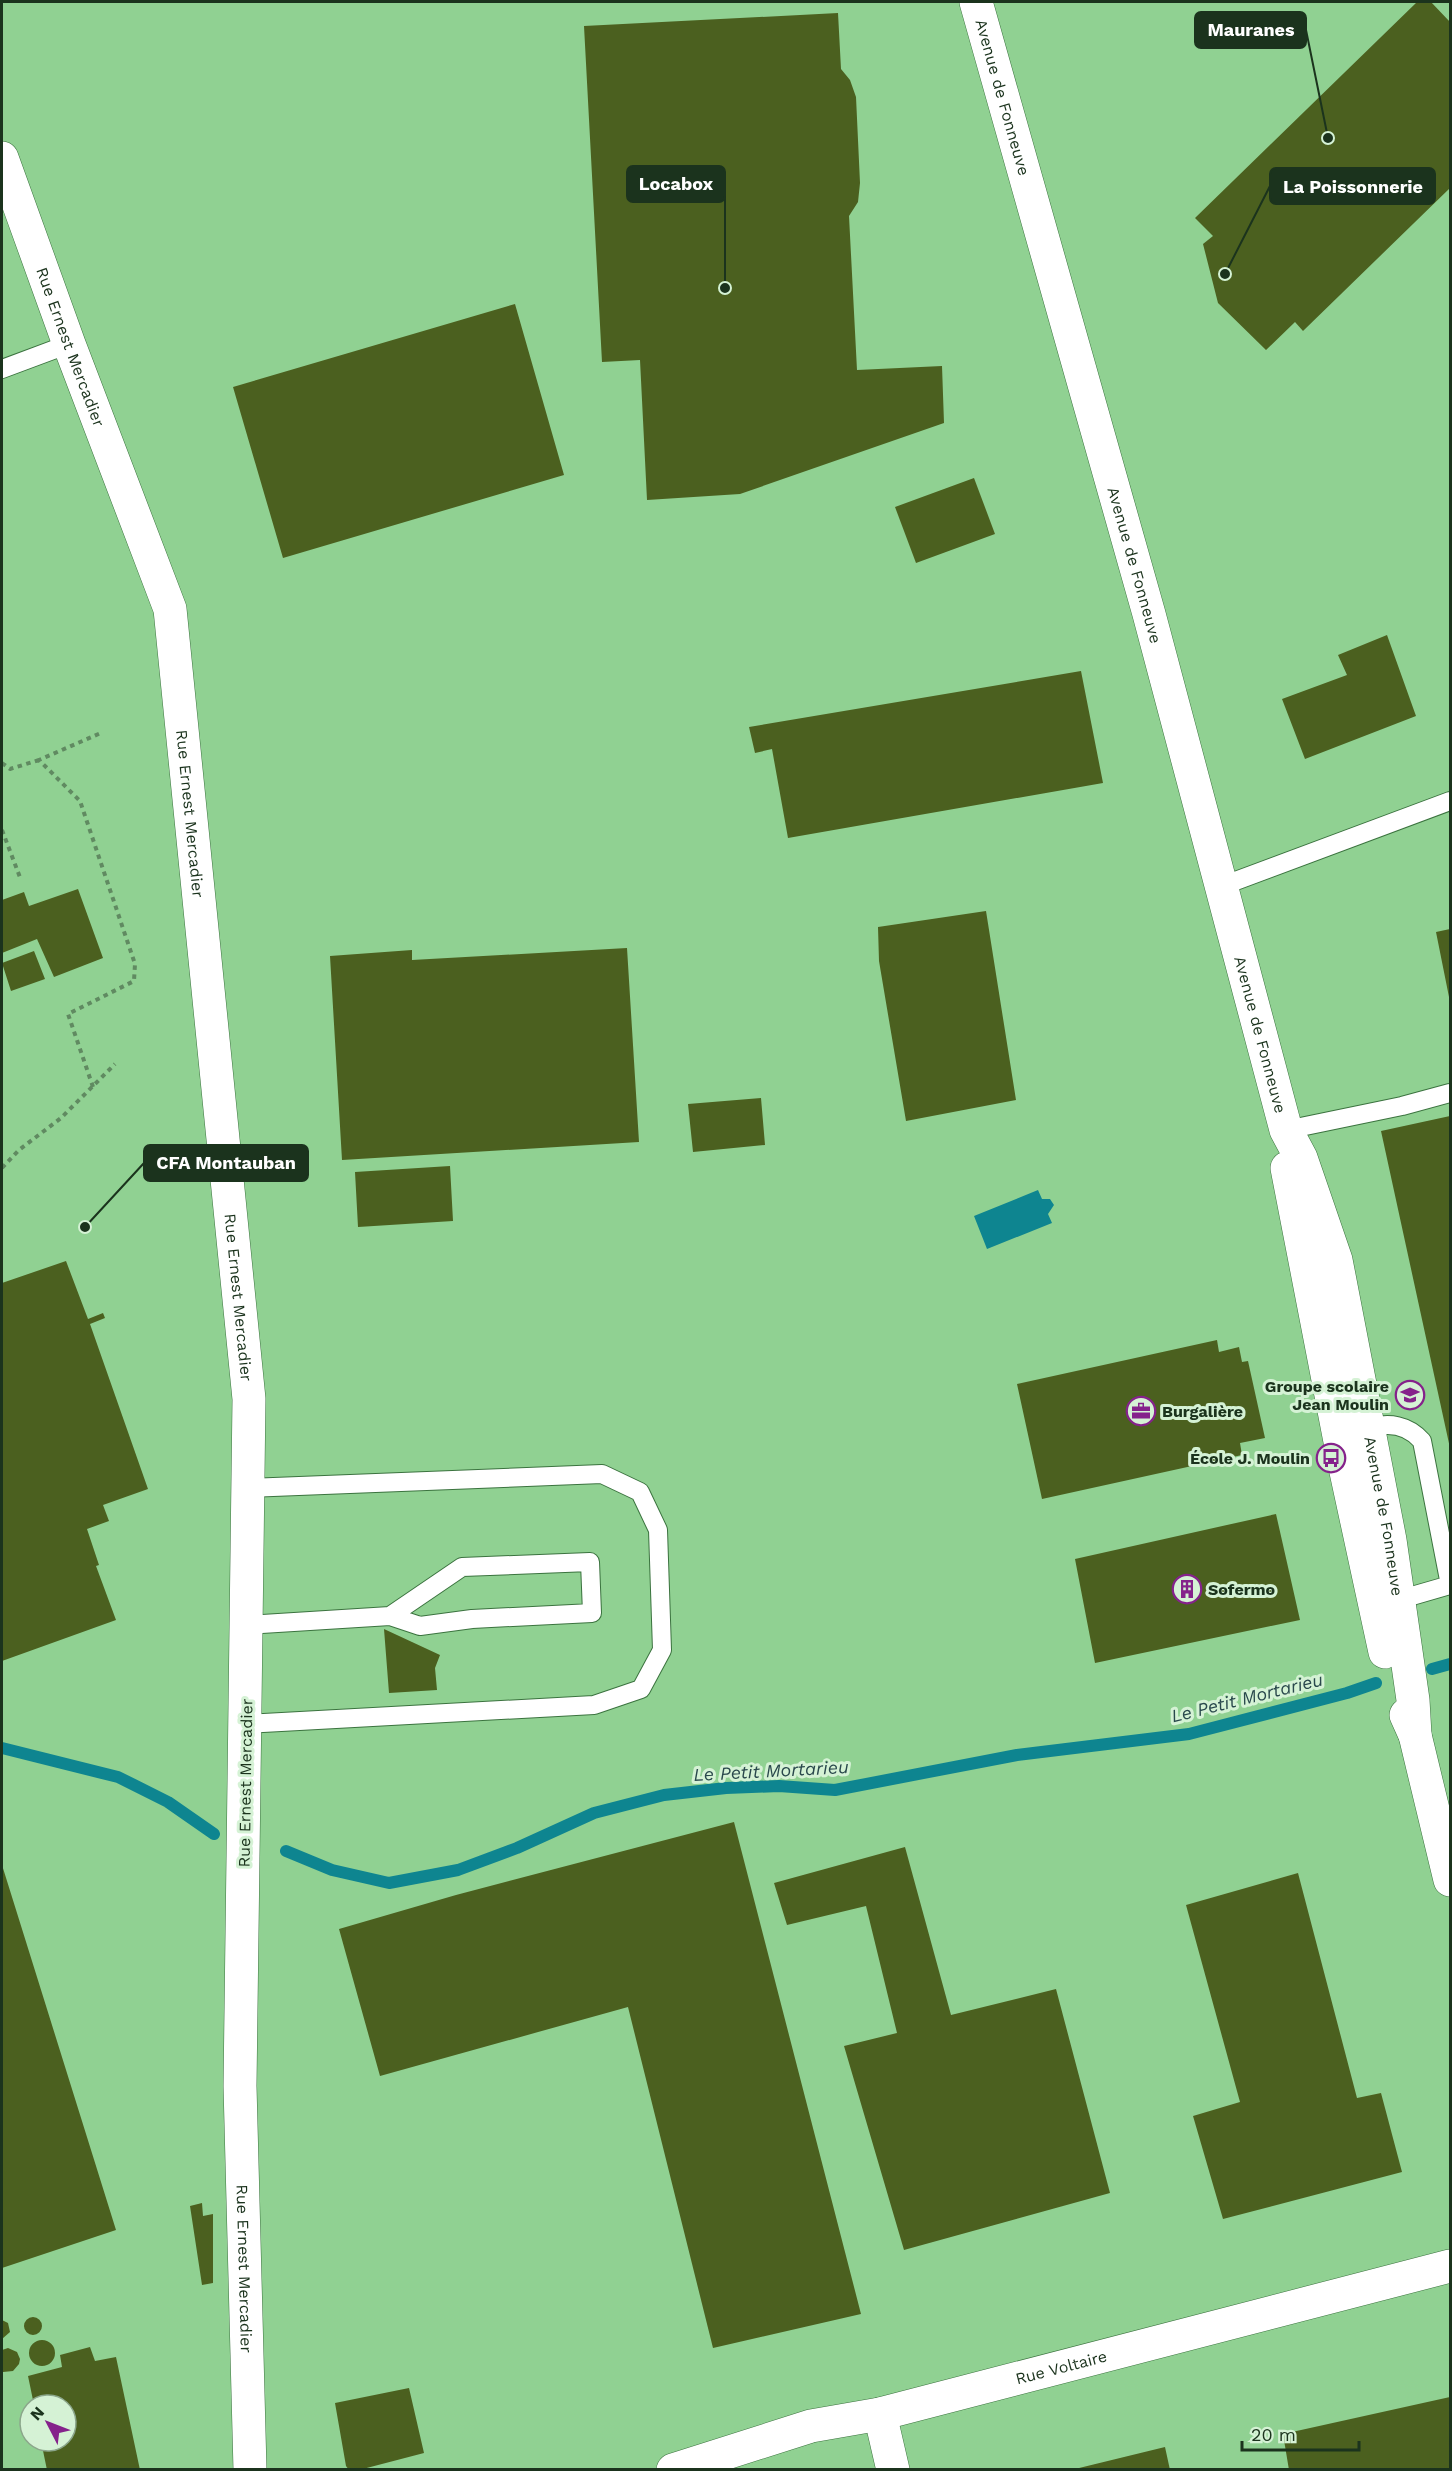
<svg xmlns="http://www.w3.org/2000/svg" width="1452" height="2471" font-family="'Work Sans',sans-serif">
	<rect width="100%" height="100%" fill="#9fdaa0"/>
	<!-- built -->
	<path fill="#90d192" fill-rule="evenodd" d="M2 2H1450V2469L2 2470ZM30 2405H66V2441H30Z"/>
	<!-- water -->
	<path fill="#0e8590" d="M1038 1190 1042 1199H1050L1054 1205 1048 1214 1052 1223 987 1249 974 1216Z"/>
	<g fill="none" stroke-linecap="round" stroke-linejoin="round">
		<!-- stream -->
		<path stroke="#0e8590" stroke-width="12" d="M1432 1669 1450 1664
			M2 1748 118 1777 168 1802 214 1834
			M286 1851 332 1870 389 1883 458 1870 517 1848 594 1813 664 1795 726 1788 779 1786 835 1790 1017 1755 1189 1734 1347 1693 1376 1683"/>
	</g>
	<!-- building -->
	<path fill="#4b601f" d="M1417 2H1431L1450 22V188L1303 331 1295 322 1266 350 1218 303 1203 244 1213 236 1195 218Z
		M838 13 841 69 850 80 856 97 860 183 858 202 849 216 857 370 942 366 944 423 740 494 647 500 640 360 602 362 584 26Z
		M515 304 564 475 283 558 233 387Z
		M974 478 995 534 916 563 895 507Z
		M1387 635 1416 716 1305 759 1282 699 1347 675 1338 655Z
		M1081 671 1103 783 788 838 772 749 755 753 749 727Z
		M78 889 103 958 54 977 37 939 2 953V900L24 892 29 906Z
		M986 911 1016 1100 906 1121 879 961 878 927Z
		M1450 929V997H1449L1436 932Z
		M627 948 639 1142 342 1160 330 956 412 950V960Z
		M34 951 45 979 11 991 2 963Z
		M761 1098 765 1145 693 1152 688 1104Z
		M1450 1116V1448L1381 1131Z
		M450 1166 453 1221 358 1227 355 1172Z
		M66 1261 88 1319 103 1313 105 1318 90 1324 148 1489 103 1505 109 1521 87 1529 99 1565 96 1566 116 1620 2 1661V1283Z
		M1217 1340 1219 1352 1239 1347 1242 1362 1248 1361 1265 1438 1240 1443 1242 1455 1042 1499 1017 1384Z
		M1276 1514 1300 1620 1095 1663 1075 1559Z
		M384 1629 440 1655 435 1668 437 1690 389 1693Z
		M734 1822 861 2314 713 2348 628 2007 380 2076 339 1929 456 1895Z
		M905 1847 951 2015 1056 1989 1110 2193 904 2250 844 2046 897 2033 866 1906 787 1925 774 1883Z
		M2 1865 116 2230 2 2268Z
		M1298 1873 1357 2098 1381 2093 1402 2172 1223 2219 1193 2116 1240 2102 1186 1905Z
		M202 2203 203 2216 213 2214V2283L202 2285 190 2206Z
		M24 2326a9 9 0 1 1 18 0a9 9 0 1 1-18 0Z
		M2 2320 8 2323 10 2332 2 2339Z
		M29 2353a13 13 0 1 1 26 0a13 13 0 1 1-26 0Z
		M90 2347 95 2361 116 2357 140 2470H47L41 2441H66V2405H34L28 2376 62 2367 60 2355Z
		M8 2348 17 2352 20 2359 19 2364 13 2371 3 2372 2 2350Z
		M409 2388 424 2453 359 2470H349L346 2466 335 2403Z
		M1450 2397V2470H1289L1283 2434Z
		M1165 2447 1170 2470H1075V2469Z"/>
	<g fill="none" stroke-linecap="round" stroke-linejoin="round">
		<!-- service casing -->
		<g stroke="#3b733f" stroke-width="20">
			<path id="service" d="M2 369 69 344
				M1222 886 1450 801
				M1286 1130 1402 1106 1450 1093
				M1365 1420 1369 1428C1389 1422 1408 1425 1422 1441L1450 1585
				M1398 1600 1450 1585
				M247 1625 390 1616 420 1626 472 1619 592 1613 590 1562 462 1567 390 1616
				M245 1724 594 1705 641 1689 662 1650 658 1530 640 1492 602 1474 249 1488"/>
		</g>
		<!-- minor casing -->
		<g stroke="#3b733f" stroke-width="34">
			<g id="minor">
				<path id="s1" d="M2 158 69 344 170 609 249 1399 240 2086 250 2470"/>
				<path d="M880 2414 893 2470"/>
				<path id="s2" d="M673 2470 811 2426 880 2414 1450 2266"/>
			</g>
		</g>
		<!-- tertiary casing -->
		<g stroke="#3b733f" stroke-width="34">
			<g id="tertiary">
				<path id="s3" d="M976 2 1149 614 1286 1130 1301 1158 1336 1260 1390 1540 1413 1700 1415 1735"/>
				<path d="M1287 1168 1345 1467 1385 1652"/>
				<path d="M1406 1715 1415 1735 1450 1880"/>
			</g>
		</g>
		<!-- path -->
		<path stroke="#608a61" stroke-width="4" stroke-dasharray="4.5 4.5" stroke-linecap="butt" d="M2 763 10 769 39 760
			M2 830 21 880
			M93 1087 68 1014 134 981 135 964 80 801 39 760 103 732
			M2 1168 19 1150 61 1118 115 1064"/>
		<!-- service -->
		<use href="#service" stroke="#fff" stroke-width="18"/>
		<!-- minor -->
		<use href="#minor" stroke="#fff" stroke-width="33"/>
		<!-- tertiary -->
		<use href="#tertiary" stroke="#fff" stroke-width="33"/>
	</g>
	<!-- icons -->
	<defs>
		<g id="school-ring" transform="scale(1.5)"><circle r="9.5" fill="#d5f2d5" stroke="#85228b" stroke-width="1.5"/><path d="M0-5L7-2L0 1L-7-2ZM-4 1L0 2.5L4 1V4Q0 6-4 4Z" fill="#85228b"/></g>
		<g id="office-ring" transform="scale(1.5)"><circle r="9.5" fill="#d5f2d5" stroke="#85228b" stroke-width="1.5"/><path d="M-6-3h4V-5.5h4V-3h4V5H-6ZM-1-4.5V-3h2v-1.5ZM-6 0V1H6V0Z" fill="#85228b"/></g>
		<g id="bus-ring" transform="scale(1.5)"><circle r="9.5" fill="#d5f2d5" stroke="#85228b" stroke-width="1.5"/><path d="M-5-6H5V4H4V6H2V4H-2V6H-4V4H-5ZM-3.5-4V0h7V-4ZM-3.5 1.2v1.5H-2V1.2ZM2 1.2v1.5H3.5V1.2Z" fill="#85228b"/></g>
		<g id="building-ring" transform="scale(1.5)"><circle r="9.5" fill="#d5f2d5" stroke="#85228b" stroke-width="1.5"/><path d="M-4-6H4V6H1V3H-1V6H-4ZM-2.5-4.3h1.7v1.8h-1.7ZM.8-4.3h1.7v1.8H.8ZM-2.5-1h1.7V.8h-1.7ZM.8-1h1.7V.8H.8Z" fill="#85228b"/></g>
	</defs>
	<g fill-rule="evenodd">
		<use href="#school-ring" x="1410" y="1395"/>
		<use href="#office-ring" x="1141" y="1411"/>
		<use href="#bus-ring" x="1331" y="1458"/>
		<use href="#building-ring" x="1187" y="1589"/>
	</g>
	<g text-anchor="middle" stroke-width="6" stroke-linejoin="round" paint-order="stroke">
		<!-- street labels -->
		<g font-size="16" fill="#1b331d" stroke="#d5f2d5">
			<text dy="6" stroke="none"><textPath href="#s3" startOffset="99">Avenue de Fonneuve</textPath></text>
			<text dy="6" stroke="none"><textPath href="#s1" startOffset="201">Rue Ernest Mercadier</textPath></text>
			<text dy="6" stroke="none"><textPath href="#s3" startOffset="585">Avenue de Fonneuve</textPath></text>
			<text dy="6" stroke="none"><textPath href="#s1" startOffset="687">Rue Ernest Mercadier</textPath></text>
			<text dy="6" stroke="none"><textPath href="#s3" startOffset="1071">Avenue de Fonneuve</textPath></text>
			<text dy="6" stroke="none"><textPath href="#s1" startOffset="1173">Rue Ernest Mercadier</textPath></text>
			<text dy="6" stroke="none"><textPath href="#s3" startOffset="1570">Avenue de Fonneuve</textPath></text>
			<text transform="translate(245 1783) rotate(-89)" y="6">Rue Ernest Mercadier</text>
			<text dy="6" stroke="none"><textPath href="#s1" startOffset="2145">Rue Ernest Mercadier</textPath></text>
			<text dy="6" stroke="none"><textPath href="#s2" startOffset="402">Rue Voltaire</textPath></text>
		</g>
		<!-- poi labels -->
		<g font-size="16" font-weight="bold" fill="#1b331d" stroke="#d5f2d5" text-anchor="end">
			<text x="1389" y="1392">Groupe scolaire<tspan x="1389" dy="18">Jean Moulin</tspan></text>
			<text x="1162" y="1417" text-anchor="start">Burgalière</text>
			<text x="1310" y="1464">École J. Moulin</text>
			<text x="1208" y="1595" text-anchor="start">Sofermo</text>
		</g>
		<!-- water labels -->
		<g font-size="18" font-style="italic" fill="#29484c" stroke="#d5f2d5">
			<text transform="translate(1247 1698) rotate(-14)" y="6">Le Petit Mortarieu</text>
			<text transform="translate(771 1771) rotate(-3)" y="6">Le Petit Mortarieu</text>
		</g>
	</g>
	<!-- callouts -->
	<path fill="none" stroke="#1b331d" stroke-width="2" d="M1328 138L1306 30M725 288L725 184M1225 274L1270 186M85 1227L144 1163"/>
	<g fill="#1b331d" stroke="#d5f2d5" stroke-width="2">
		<circle cx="1328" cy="138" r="6"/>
		<circle cx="725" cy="288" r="6"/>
		<circle cx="1225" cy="274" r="6"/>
		<circle cx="85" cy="1227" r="6"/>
	</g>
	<g fill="#1b331d" stroke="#1b331d" stroke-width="2">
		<rect x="1195" y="12" width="111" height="36" rx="6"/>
		<rect x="627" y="166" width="98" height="36" rx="6"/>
		<rect x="1270" y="168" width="165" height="36" rx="6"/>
		<rect x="144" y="1145" width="164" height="36" rx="6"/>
	</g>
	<g font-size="18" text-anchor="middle" font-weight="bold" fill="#fff">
		<text x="1251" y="36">Mauranes</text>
		<text x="676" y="190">Locabox</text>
		<text x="1353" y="193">La Poissonnerie</text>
		<text x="226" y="1169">CFA Montauban</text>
	</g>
	<!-- border -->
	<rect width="1452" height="2471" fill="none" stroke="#1b331d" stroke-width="6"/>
	<!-- north arrow -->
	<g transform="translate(48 2423) rotate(312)"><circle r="28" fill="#d5f2d5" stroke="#8ba68b" stroke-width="1.5"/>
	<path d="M0-4.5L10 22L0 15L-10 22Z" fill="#85228b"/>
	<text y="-9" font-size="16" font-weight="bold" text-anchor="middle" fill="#1b331d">N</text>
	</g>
	<!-- scale -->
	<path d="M1242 2441v9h117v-9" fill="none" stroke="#1b331d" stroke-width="3"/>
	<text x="1251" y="2441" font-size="18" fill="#1b331d" stroke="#d5f2d5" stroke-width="4.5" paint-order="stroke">20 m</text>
</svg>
